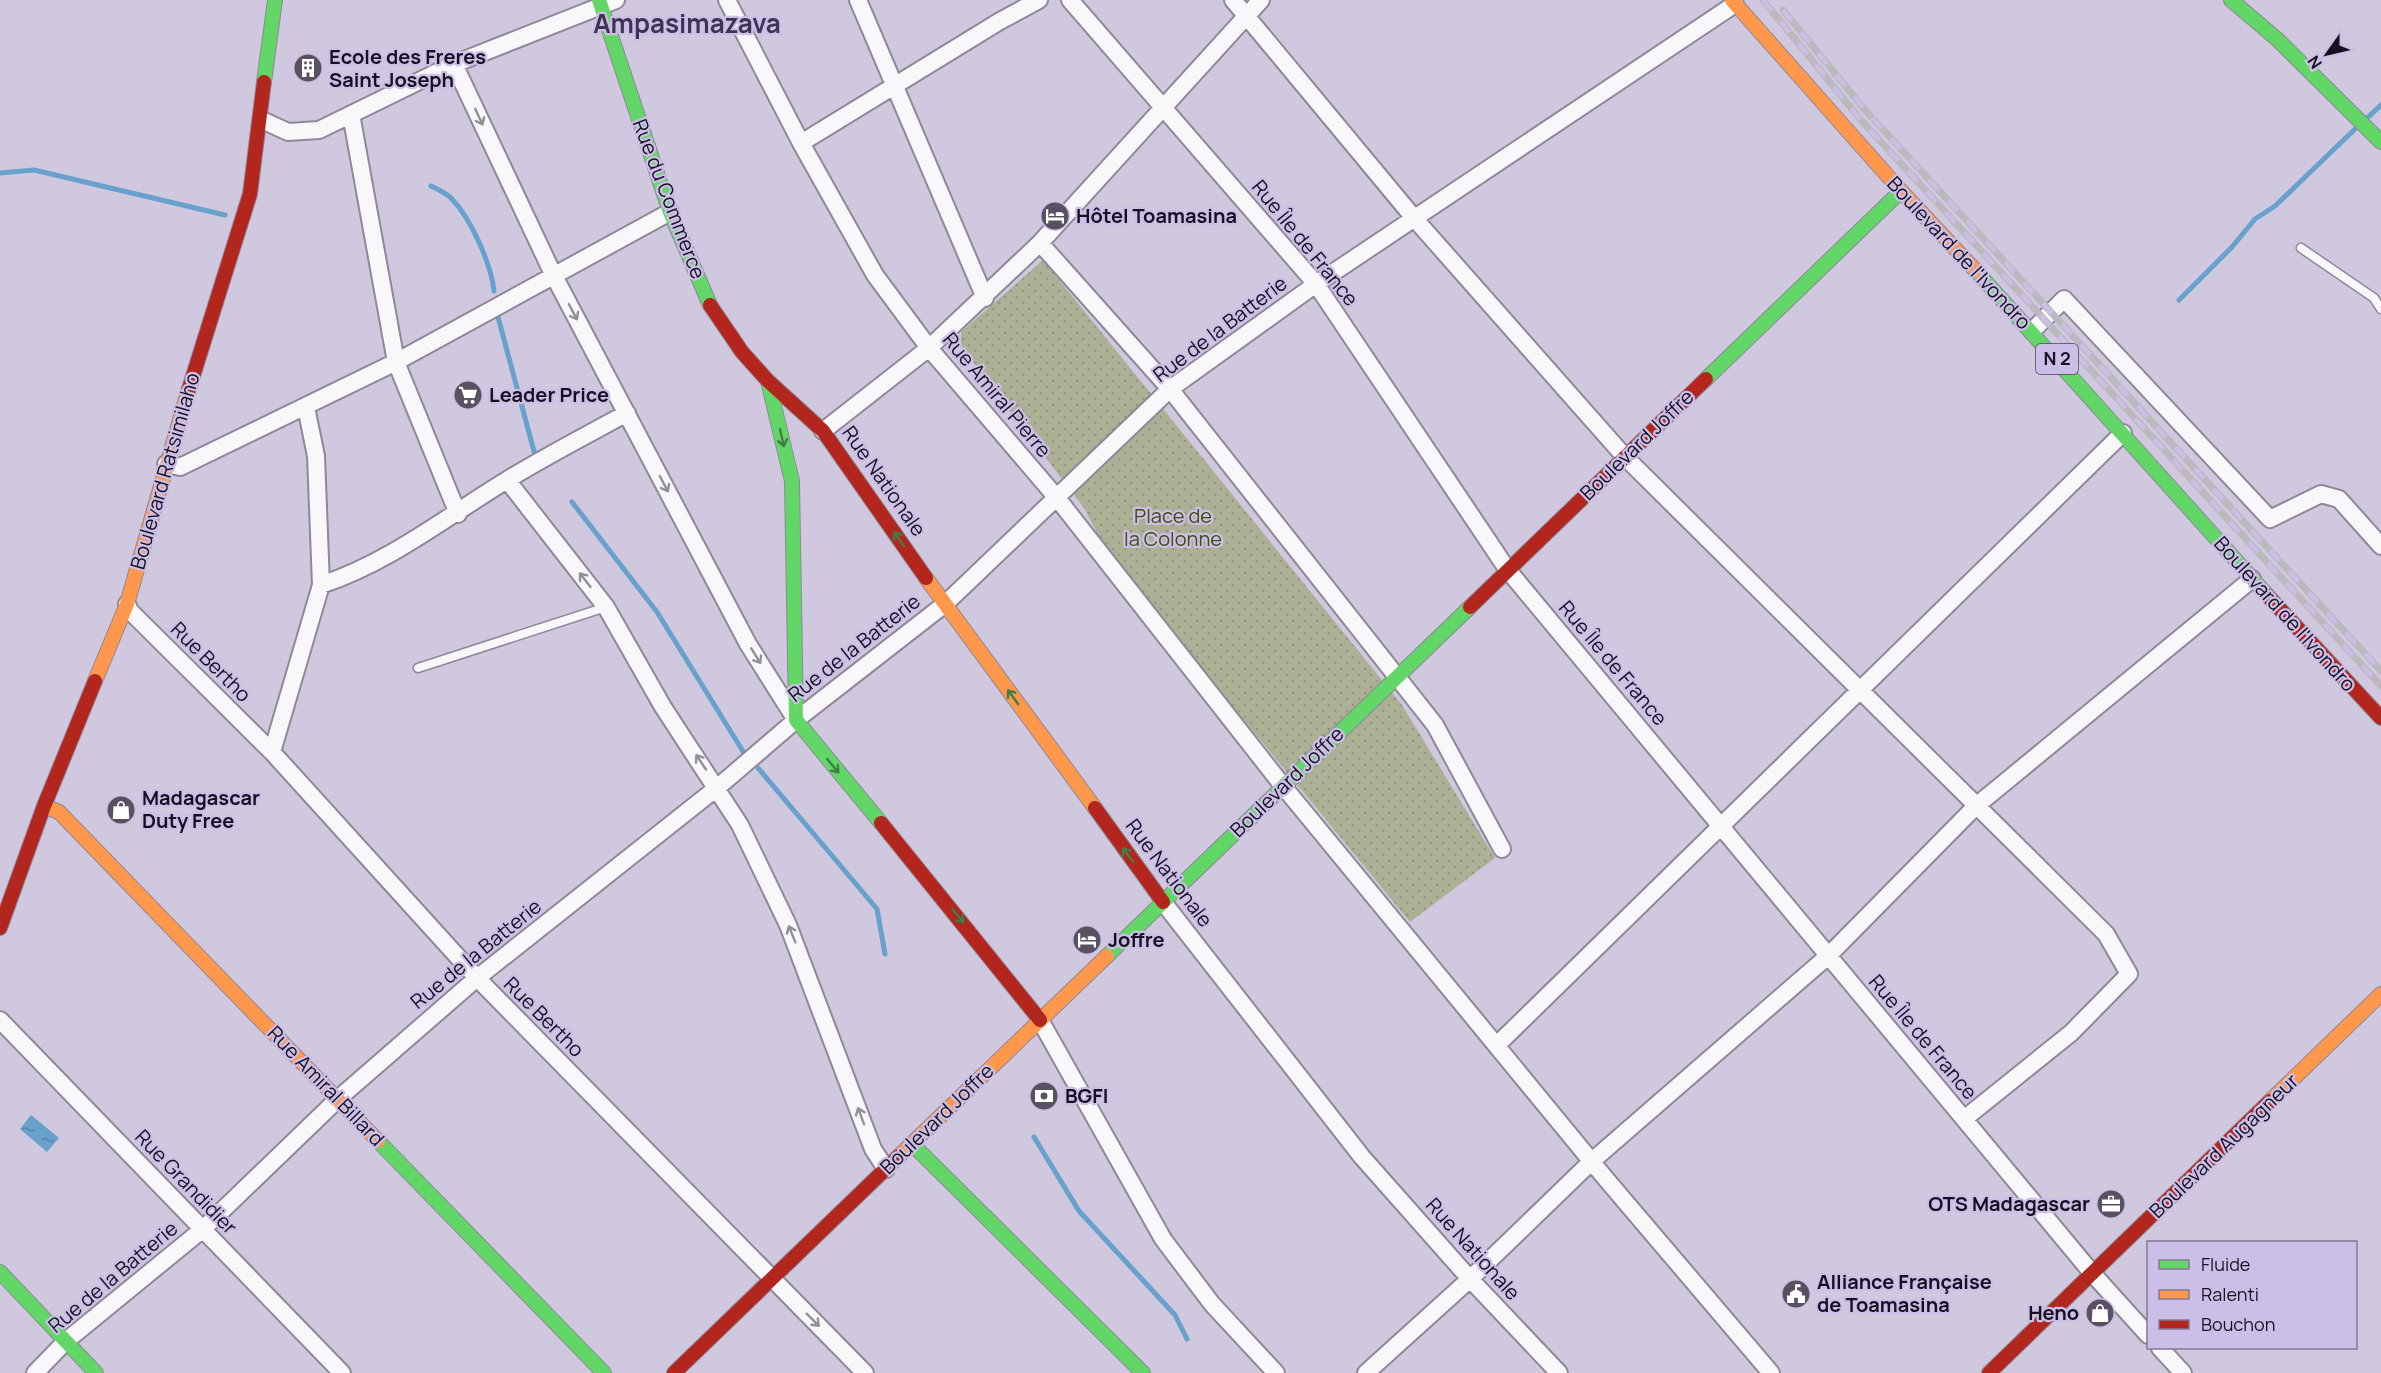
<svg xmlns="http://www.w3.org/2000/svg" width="2381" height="1373" font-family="Manrope,sans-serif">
	<defs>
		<pattern id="grass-dots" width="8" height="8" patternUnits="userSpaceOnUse" patternTransform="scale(1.5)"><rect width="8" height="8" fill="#acb196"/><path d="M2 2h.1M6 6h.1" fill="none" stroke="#939781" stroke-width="1.8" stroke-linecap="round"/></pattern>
		<pattern id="water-ripples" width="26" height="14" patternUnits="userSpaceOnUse" patternTransform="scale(1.5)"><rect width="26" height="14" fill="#68a1cc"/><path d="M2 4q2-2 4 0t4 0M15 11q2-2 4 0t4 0" fill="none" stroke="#5582a5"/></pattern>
	</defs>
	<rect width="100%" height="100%" fill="#d0c8de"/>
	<!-- grass -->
	<path fill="url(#grass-dots)" d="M1043 260 1402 705 1495 858 1410 922 1110 557 1084 508 961 346V332Z"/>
	<!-- water -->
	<path fill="url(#water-ripples)" d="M31 1115 59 1138 47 1152 20 1129Z"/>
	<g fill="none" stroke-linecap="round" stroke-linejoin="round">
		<!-- stream -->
		<path stroke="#68a1cc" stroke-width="5" d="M2365 120 2381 105
			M0 173 34 170 225 215
			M431 186C437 189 446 193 451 198 471 218 491 264 494 291
			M2179 300 2232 247 2255 219 2275 206 2356 128
			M498 317 535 455
			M572 502 657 612 744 753
			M758 768 877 909 885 954
			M1034 1137 1079 1211 1175 1315 1187 1339"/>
		<!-- lane casing -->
		<g stroke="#8e8898" stroke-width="11">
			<path id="lane" d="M2301 248 2374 298 2381 309
				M418 668 606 607"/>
		</g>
		<!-- street casing -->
		<g stroke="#8e8898" stroke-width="20">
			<path id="street" d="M727 0 801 143 875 275 929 348 1057 498 1283 786 1606 1179 1771 1373
				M858 0 985 298
				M1070 0 1316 284 1507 569 2092 1273 2148 1335
				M1233 0 1414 218 1625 457 2106 934 2129 974 2071 1033 1964 1119
				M454 64 553 274 748 644 796 720
				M351 114 396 362 458 514
				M262 120 288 132 319 130 454 64 616 0
				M801 143 1000 21 1039 0
				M1040 243 1170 389 1435 725 1502 849
				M2032 331 2064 299 2270 519 2321 494 2339 499 2381 546
				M823 431 929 348 1040 243 1261 0
				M166 464 180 467 396 362 670 212
				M507 480 606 607 663 707 740 825 788 925 873 1149 886 1169
				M321 585C390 562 446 517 507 480 546 456 587 435 627 413
				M127 604 130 611 272 752 477 978 865 1373
				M272 752 321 585 316 456 306 407
				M1163 902 1362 1157 1470 1279 1559 1373
				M0 1020 342 1373
				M1040 1020 1163 1239 1212 1304 1276 1373
				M1497 1045 2123 433
				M2160 1348 2183 1373
				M35 1373 66 1341 203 1229 339 1098 477 978 718 787 796 720 945 604 1170 389 1316 284 1735 4
				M1366 1373 1470 1279 1592 1161 1828 956 1976 806 2252 579"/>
		</g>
		<!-- fast casing -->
		<g stroke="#8e8898" stroke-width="16">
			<path id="fast" d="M599 0 670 212 710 305
				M2231 0 2278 40 2381 142
				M264 82 275 0
				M1976 271 2267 595
				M1706 379 1901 191
				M768 381 792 481 796 720 881 823
				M1107 956 1470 607
				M378 1141 604 1373
				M912 1144 1143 1373
				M0 1272 96 1373"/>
		</g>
		<!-- slow casing -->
		<g stroke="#8e8898" stroke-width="16">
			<path id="slow" d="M1732 0 1901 191 1976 271
				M926 578 1095 808
				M95 681 127 604 188 392
				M44 806 59 812 378 1141
				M2270 1101 2381 994
				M899 1156 1107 956"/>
		</g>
		<!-- jam casing -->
		<g stroke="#8e8898" stroke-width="16">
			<path id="jam" d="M710 305 742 352 768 381 823 431 926 578
				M188 392 250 194 264 82
				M2267 595 2381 718
				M1470 607 1706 379
				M1095 808 1163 902
				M881 823 1040 1020
				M0 928 44 806 95 681
				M674 1373 899 1156
				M1989 1373 2270 1101"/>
		</g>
		<!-- lane -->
		<use href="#lane" stroke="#f8f7fa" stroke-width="8"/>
		<!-- street -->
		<use href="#street" stroke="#f8f7fa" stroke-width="16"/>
		<!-- fast -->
		<use href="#fast" stroke="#63d668" stroke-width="14"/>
		<!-- slow -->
		<use href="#slow" stroke="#ff974d" stroke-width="14"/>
		<!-- jam -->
		<use href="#jam" stroke="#b3261e" stroke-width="14"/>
		<!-- rail casing -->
		<g stroke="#bbb9be" stroke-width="7">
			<path id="rail" d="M1763 0 1860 119 2381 686
				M1783 10 1866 111 2381 671"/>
		</g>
		<!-- rail -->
		<use href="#rail" stroke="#ccbfe7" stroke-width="4.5" stroke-dasharray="14" stroke-linecap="butt"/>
	</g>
	<!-- one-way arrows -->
	<defs><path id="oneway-shaft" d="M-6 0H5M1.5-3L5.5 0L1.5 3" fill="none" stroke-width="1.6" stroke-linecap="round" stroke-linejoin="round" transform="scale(1.5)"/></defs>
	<g stroke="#929097">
		<use href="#oneway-shaft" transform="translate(479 117) rotate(65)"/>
		<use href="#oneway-shaft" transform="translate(573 312) rotate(62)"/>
		<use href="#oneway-shaft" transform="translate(664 484) rotate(62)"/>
		<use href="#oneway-shaft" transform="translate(585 580) rotate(-128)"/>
		<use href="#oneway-shaft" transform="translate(756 656) rotate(58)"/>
		<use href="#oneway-shaft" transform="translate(701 762) rotate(-124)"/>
		<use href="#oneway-shaft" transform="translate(792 934) rotate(-112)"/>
		<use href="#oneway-shaft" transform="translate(861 1116) rotate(-110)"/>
		<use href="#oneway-shaft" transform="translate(813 1320) rotate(45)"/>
	</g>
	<g stroke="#407d47">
		<use href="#oneway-shaft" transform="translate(782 438) rotate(77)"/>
		<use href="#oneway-shaft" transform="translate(899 539) rotate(-125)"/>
		<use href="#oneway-shaft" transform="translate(1013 697) rotate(-126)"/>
		<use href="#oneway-shaft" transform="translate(833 766) rotate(50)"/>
		<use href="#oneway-shaft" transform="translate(1128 855) rotate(-126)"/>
		<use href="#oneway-shaft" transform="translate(958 916) rotate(50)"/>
	</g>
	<!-- icons -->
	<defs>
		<g id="building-disc" transform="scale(1.5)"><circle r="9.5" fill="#575162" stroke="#ccbfe7"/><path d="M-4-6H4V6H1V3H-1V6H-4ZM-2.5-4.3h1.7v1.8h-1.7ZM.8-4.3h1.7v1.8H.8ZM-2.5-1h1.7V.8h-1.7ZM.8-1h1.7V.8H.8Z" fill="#fff"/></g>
		<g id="hotel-disc" transform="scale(1.5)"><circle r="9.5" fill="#575162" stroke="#ccbfe7"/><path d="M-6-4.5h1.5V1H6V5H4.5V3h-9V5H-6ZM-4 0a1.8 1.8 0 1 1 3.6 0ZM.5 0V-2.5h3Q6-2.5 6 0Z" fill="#fff"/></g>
		<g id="supermarket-disc" transform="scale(1.5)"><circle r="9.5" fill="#575162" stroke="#ccbfe7"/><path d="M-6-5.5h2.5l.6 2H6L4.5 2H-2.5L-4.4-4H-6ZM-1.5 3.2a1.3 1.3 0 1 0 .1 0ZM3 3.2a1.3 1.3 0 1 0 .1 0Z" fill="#fff"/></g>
		<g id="shop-disc" transform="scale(1.5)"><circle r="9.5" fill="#575162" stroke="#ccbfe7"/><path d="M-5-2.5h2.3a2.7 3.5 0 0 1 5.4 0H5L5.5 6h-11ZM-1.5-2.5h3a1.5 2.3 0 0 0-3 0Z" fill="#fff"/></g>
		<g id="bank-disc" transform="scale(1.5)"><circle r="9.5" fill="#575162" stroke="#ccbfe7"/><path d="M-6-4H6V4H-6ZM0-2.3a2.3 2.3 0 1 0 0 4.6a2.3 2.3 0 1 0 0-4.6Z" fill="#fff"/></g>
		<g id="office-disc" transform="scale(1.5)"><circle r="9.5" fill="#575162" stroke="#ccbfe7"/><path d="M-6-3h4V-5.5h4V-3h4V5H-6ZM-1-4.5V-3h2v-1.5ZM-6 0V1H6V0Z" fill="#fff"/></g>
		<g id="civic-disc" transform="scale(1.5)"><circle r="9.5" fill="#575162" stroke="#ccbfe7"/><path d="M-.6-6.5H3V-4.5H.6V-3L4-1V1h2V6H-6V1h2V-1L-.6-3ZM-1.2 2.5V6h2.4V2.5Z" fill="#fff"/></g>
	</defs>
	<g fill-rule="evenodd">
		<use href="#building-disc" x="308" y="68"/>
		<use href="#hotel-disc" x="1055" y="216"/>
		<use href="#supermarket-disc" x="468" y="395"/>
		<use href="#shop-disc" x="121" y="810"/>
		<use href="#hotel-disc" x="1087" y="940"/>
		<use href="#bank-disc" x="1044" y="1096"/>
		<use href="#office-disc" x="2111" y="1204"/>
		<use href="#civic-disc" x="1796" y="1294"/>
		<use href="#shop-disc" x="2100" y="1313"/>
	</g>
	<g text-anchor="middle" stroke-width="4.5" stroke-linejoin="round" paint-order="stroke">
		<!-- shield labels -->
		<rect fill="#ccbfe7" stroke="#4d455b" stroke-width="1.5" x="2036" y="344" width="42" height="30" rx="4.5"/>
		<g font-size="18" font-weight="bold" fill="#16111f">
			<text x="2057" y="365">N 2</text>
		</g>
		<!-- poi labels -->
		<g font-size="20" font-weight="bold" fill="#16111f" stroke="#ccbfe7" text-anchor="start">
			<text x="329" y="64">Ecole des Freres<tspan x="329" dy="23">Saint Joseph</tspan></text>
			<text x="1076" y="223">Hôtel Toamasina</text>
			<text x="489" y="402">Leader Price</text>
			<text x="142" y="805">Madagascar<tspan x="142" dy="23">Duty Free</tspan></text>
			<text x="1108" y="947">Joffre</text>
			<text x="1065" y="1103">BGFI</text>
			<text x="2090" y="1211" text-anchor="end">OTS Madagascar</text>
			<text x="1817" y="1289">Alliance Française<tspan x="1817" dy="23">de Toamasina</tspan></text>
			<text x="2079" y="1320" text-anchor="end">Heno</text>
		</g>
		<!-- street labels -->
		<g font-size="20" fill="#16111f" stroke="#ccbfe7">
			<text transform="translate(669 199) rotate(69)" y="7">Rue du Commerce</text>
			<text transform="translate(1305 243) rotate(51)" y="7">Rue Île de France</text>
			<text transform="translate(1959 253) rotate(47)" y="7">Boulevard de l'Ivondro</text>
			<text transform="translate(1220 329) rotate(-37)" y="7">Rue de la Batterie</text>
			<text transform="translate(997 395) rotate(50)" y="7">Rue Amiral Pierre</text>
			<text transform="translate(1637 445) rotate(-44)" y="7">Boulevard Joffre</text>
			<text transform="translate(165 471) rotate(-74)" y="7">Boulevard Ratsimilaho</text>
			<text transform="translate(884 481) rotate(55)" y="7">Rue Nationale</text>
			<text transform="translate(2285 614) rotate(48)" y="7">Boulevard de l'Ivondro</text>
			<text transform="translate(854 648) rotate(-38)" y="7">Rue de la Batterie</text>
			<text transform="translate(211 662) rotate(45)" y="7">Rue Bertho</text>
			<text transform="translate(1613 663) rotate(50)" y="7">Rue Île de France</text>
			<text transform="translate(1287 782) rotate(-44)" y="7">Boulevard Joffre</text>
			<text transform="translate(1169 873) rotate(53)" y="7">Rue Nationale</text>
			<text transform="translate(476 954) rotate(-39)" y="7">Rue de la Batterie</text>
			<text transform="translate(544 1017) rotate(45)" y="7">Rue Bertho</text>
			<text transform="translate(1923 1037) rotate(50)" y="7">Rue Île de France</text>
			<text transform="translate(326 1086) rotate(46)" y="7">Rue Amiral Billard</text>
			<text transform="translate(937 1119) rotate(-44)" y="7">Boulevard Joffre</text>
			<text transform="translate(2224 1146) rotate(-44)" y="7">Boulevard Augagneur</text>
			<text transform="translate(186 1182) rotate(46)" y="7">Rue Grandidier</text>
			<text transform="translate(1473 1249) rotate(48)" y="7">Rue Nationale</text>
			<text transform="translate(113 1277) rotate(-40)" y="7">Rue de la Batterie</text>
		</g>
		<!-- park labels -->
		<g font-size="20" fill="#424e0d" stroke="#ccbfe7">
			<text x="1173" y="523">Place de<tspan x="1173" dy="23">la Colonne</tspan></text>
		</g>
		<!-- district labels -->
		<g font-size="26" font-weight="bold" fill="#3e3352" stroke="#ccbfe7">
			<text x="687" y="33">Ampasimazava</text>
		</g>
	</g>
	<!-- legend -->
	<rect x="2147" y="1241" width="210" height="108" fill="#ccbfe7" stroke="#837997" stroke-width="1.5"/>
	<rect x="2159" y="1260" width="30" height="9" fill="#63d668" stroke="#837997" stroke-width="1.5"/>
	<text x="2201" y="1271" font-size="18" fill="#16111f">Fluide</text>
	<rect x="2159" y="1290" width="30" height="9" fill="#ff974d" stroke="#837997" stroke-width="1.5"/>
	<text x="2201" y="1301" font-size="18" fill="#16111f">Ralenti</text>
	<rect x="2159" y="1320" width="30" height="9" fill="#b3261e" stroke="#837997" stroke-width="1.5"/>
	<text x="2201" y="1331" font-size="18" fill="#16111f">Bouchon</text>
	<!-- north arrow -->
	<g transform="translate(2327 54) rotate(236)" stroke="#ccbfe7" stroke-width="4.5" paint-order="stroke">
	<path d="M0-4.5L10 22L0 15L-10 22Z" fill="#16111f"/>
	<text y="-9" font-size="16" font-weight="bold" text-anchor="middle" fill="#16111f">N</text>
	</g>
</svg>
